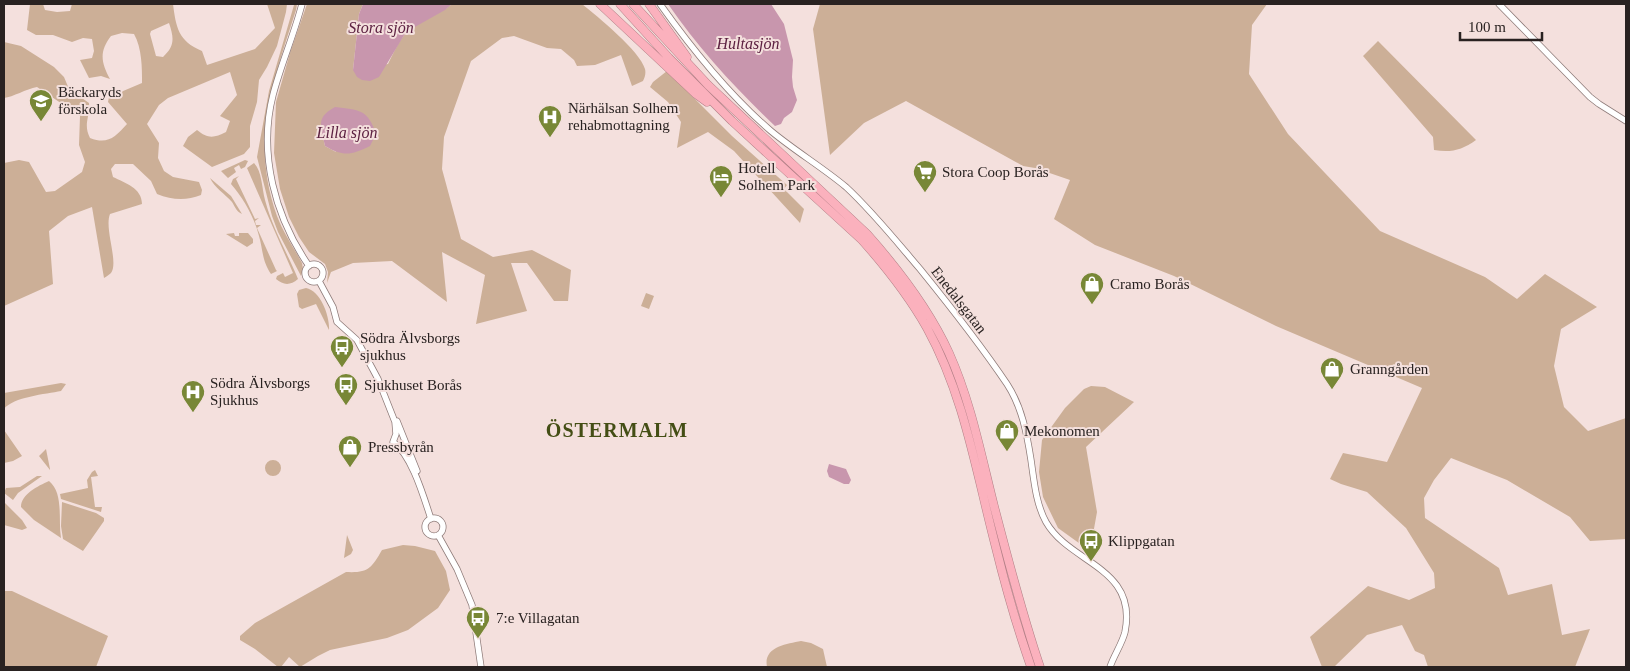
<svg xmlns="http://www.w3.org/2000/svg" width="1630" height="671" font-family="'Times New Roman',serif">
	<rect width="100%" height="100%" fill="#f4e0dd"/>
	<!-- green -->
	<path fill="#ccaf97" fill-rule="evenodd" d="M30 4H43L45 10 57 12 70 11 72 4H173C176 27 178 41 202 51L207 65 255 49 275 28 267 4H287L286 12 277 46 267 67 259 80 257 102 250 126V147L244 154 212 167 183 146 188 137 197 130C208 139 214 138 226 132L230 121 220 116 237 95 230 72 168 98 159 105 147 124 159 143 158 158 164 171 173 177 199 182 202 190 201 195C186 201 172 200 157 194L151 181 133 164H115L111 169 113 177C125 183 142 188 142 204L110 214C104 229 119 262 111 273 109 275 107 276 104 278L92 207 68 216 49 231 53 284 4 306V163L19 160 29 162 46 192 55 191 82 172 85 162 79 145 80 116 37 87C26 89 13 97 4 98V42L21 46 54 67 64 77 69 89 89 103C90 118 83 124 90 138 108 145 115 137 127 124L108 102 109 97 142 83C142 68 142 48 134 34L122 33 111 36C99 52 101 62 110 79L101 76 89 78 80 60 92 58 94 51 92 39 83 38 72 42 53 35H36L27 30ZM169 23C174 38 175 46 163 57L156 56 150 34 151 31Z
		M297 4 296 10C273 82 250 140 277 216 283 232 294 248 302 263L303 269 301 276 278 232 272 216 257 157 269 91 294 5Z
		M307 4H363L359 14 353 70 388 64C393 54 398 42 406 33 415 23 439 15 452 4H582C598 17 640 51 645 69 646 73 645 77 643 81L632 86 621 55 595 65 577 66 574 60 561 49 547 48 514 36 502 38 471 61 444 137 442 169 461 239 493 257 532 250 571 270 568 301H554L527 263H511L527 311 476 324 485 275 442 252 447 302 392 261 353 263 331 272 327 283 328 272 325 264 309 252 299 237 289 217 280 189 274 153 276 102 290 53ZM320 124 336 152 325 146Z
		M820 4H1267L1252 25 1249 74 1288 134 1380 231 1485 277 1517 299 1545 274 1597 307 1561 329 1554 366 1564 407 1588 431 1626 418V539L1590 541 1570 517 1507 480 1451 458 1434 480 1424 498 1425 518 1499 568 1508 595 1552 584 1562 635 1590 629 1575 667H1428L1424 655 1415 651 1402 625 1367 635 1334 667H1322L1310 637 1368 586 1409 600 1435 588 1434 573 1406 528 1367 492 1341 484 1330 479 1343 453 1387 462 1422 388 1276 326 1174 276 1095 245 1054 219 1070 180 1035 168 1023 166 906 101 864 123 830 155 813 29Z
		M1378 41 1476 140C1462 150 1451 153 1434 150L1433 137 1363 56Z
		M667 71 732 136 787 185 784 189 804 209 800 223 734 151 708 132 677 148 681 122 668 102 650 87 653 82Z
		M245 160 248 161 245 167 241 169 239 165 234 168 236 172 228 178 221 171Z
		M254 163C262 171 262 189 265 200 273 230 287 252 298 279 290 286 283 285 276 279L277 276 283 273 285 277 293 273 247 168Z
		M239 176 236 179 255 219 259 218 255 221 256 225H261L257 228 276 270 277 271 271 274C262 261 263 250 259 236 254 217 244 199 231 184L233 179Z
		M210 178 231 196 242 214C237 212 235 207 232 202 225 194 214 187 210 178Z
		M234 233 235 236H239V233H248L253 239V243L247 247 226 234Z
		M306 288C321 291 330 317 329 330L316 304 302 309 299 307 297 294 299 290Z
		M646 293 654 296 649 309 641 306Z
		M61 383 66 384 61 391C46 394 13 397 4 409V393Z
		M1091 386 1105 387 1134 402 1086 447 1097 512 1090 551 1058 528 1043 497 1039 472 1042 440 1065 408 1084 389Z
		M4 430 22 456 13 461 4 463Z
		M46 449 50 469V470L39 456Z
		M265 468a8 8 0 1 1 16 0a8 8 0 1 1-16 0Z
		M95 470 98 476 91 477 95 507H102L101 512 61 499 60 494 88 488 87 480 92 472Z
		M37 476H42L18 493 13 500 4 493 6 488 20 487Z
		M49 481C64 493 58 520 61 538L34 520 21 507C21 494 38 486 49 481Z
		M4 502 22 520 27 528 22 530 4 525Z
		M62 502 96 513 104 518V521L83 551 63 539 61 526Z
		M347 535 353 550 351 554 344 558Z
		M403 545 415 546 435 551 446 571 450 590 438 608 408 630 387 638 330 650 318 656 300 667 289 657 281 667H278L255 649 240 640V636L255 623 346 572C368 573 371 569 382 550Z
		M4 591H12L108 636 96 667H4Z
		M801 641 811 643 823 649 827 667H767C763 647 786 644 801 641Z"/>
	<!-- water -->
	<path fill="#c896ad" d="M363 4H452L445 10 406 32 379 77 370 81 362 80 357 77 353 70 359 14Z
		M668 4H771L784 24 793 60 792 77 793 87 797 100 792 112 784 118 781 124 775 126C735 88 699 49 668 4Z
		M335 107C359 110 368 109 376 134L370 146C351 155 344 157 325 146 321 126 315 118 335 107Z
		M829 464 846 469 851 480 849 484H844L829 477 827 471Z"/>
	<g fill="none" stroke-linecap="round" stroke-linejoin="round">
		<!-- tertiary casing -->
		<g stroke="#8e7b79" stroke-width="7">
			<path id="tertiary" d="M302 4C294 35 281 64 273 95 258 154 275 217 309 266
				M660 4C692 49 729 95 771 131 795 151 822 167 846 187 873 212 896 241 920 269 950 306 980 344 1007 384 1022 407 1027 434 1031 460 1034 481 1036 504 1046 522 1070 564 1138 567 1125 632 1122 644 1114 655 1110 667
				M1499 4 1590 97 1599 104 1626 121
				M305 273a9 9 0 1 1 18 0a9 9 0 1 1-18 0Z
				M319 281 333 307 337 322 357 340 378 379 395 422 396 434 393 442C412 455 424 498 431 519
				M397 421 417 471
				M425 527a9 9 0 1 1 18 0a9 9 0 1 1-18 0Z
				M438 535 457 569 472 605 481 667"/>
		</g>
		<!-- motorway casing -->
		<g stroke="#b27f86" stroke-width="9">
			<path id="motorway" d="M600 4 696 94 707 102
				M620 4 669 58 732 121 862 240C886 267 909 296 927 328 964 395 976 471 995 544 1005 585 1017 627 1031 667
				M633 4 708 85 867 234C899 270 929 309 949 353 971 402 981 455 994 506 1008 560 1022 614 1040 667
				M649 4 687 57"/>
		</g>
		<!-- tertiary -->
		<use href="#tertiary" stroke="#fff" stroke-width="5.5"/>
		<!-- motorway -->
		<use href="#motorway" stroke="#fbb1bd" stroke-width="8"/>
	</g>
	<!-- icons -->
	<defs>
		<g id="school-pin" transform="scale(1.25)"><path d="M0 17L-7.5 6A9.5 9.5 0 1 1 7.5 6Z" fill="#788736" stroke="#f4e0dd"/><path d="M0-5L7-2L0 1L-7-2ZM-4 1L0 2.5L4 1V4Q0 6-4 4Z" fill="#fff"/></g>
		<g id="hospital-pin" transform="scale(1.25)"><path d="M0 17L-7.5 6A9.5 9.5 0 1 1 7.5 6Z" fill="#788736" stroke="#f4e0dd"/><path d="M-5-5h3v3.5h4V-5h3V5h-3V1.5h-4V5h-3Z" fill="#fff"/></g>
		<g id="supermarket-pin" transform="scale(1.25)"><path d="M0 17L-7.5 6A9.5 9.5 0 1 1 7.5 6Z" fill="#788736" stroke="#f4e0dd"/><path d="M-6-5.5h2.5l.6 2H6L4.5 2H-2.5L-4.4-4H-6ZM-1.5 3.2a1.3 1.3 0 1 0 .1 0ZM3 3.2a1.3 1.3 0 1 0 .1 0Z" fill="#fff"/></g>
		<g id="hotel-pin" transform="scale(1.25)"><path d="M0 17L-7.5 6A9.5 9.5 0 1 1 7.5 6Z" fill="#788736" stroke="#f4e0dd"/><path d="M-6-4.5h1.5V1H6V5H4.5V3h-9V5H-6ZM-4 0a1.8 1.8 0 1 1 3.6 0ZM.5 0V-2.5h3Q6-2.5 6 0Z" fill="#fff"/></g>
		<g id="shop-pin" transform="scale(1.25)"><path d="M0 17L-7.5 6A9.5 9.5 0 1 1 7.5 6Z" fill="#788736" stroke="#f4e0dd"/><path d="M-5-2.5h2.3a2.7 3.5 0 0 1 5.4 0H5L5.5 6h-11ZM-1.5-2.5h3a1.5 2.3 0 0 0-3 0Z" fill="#fff"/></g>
		<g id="bus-pin" transform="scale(1.25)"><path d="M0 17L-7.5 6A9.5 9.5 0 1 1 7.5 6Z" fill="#788736" stroke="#f4e0dd"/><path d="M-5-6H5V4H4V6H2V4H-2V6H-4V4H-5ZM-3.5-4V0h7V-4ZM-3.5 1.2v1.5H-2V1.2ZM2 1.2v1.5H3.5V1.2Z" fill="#fff"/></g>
	</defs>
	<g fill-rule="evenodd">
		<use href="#school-pin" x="41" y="101"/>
		<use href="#hospital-pin" x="550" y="117"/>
		<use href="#supermarket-pin" x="925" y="172"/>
		<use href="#hotel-pin" x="721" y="177"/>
		<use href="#shop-pin" x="1092" y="284"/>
		<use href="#bus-pin" x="342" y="347"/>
		<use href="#shop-pin" x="1332" y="369"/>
		<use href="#bus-pin" x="346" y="385"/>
		<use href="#hospital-pin" x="193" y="392"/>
		<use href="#shop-pin" x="1007" y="431"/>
		<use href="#shop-pin" x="350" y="447"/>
		<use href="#bus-pin" x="1091" y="541"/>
		<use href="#bus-pin" x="478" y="618"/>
	</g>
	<g text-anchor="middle" stroke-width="4" stroke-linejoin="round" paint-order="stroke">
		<!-- poi labels -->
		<g font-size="15" fill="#292221" stroke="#f4e0dd" text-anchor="start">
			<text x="58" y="97">Bäckaryds<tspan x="58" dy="17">förskola</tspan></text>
			<text x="568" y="113">Närhälsan Solhem<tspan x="568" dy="17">rehabmottagning</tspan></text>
			<text x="738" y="173">Hotell<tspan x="738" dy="17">Solhem Park</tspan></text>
			<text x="942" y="177">Stora Coop Borås</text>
			<text x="1110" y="289">Cramo Borås</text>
			<text x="360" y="343">Södra Älvsborgs<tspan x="360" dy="17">sjukhus</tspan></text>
			<text x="1350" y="374">Granngården</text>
			<text x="210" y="388">Södra Älvsborgs<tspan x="210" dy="17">Sjukhus</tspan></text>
			<text x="364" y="390">Sjukhuset Borås</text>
			<text x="1024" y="436">Mekonomen</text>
			<text x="368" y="452">Pressbyrån</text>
			<text x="1108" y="546">Klippgatan</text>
			<text x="496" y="623">7:e Villagatan</text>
		</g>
		<!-- street labels -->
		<g font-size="15" fill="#292221" stroke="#f4e0dd">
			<text transform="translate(959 300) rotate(52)" y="5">Enedalsgatan</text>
		</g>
		<!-- water labels -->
		<g font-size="16" font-style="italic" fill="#5c2041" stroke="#f4e0dd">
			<text x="381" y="33">Stora sjön</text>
			<text x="748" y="49">Hultasjön</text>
			<text x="347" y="138">Lilla sjön</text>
		</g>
		<!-- district labels -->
		<g font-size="20" font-weight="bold" letter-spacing="1" fill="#444e15" stroke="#f4e0dd">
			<text x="617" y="437">ÖSTERMALM</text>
		</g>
	</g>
	<!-- border -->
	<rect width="1630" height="671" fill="none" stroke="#292221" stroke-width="10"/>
	<!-- scale -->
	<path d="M1460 32v8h82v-8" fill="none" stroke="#292221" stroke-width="2.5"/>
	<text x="1468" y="32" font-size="15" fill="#292221" stroke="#f4e0dd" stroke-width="4" paint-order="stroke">100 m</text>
</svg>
